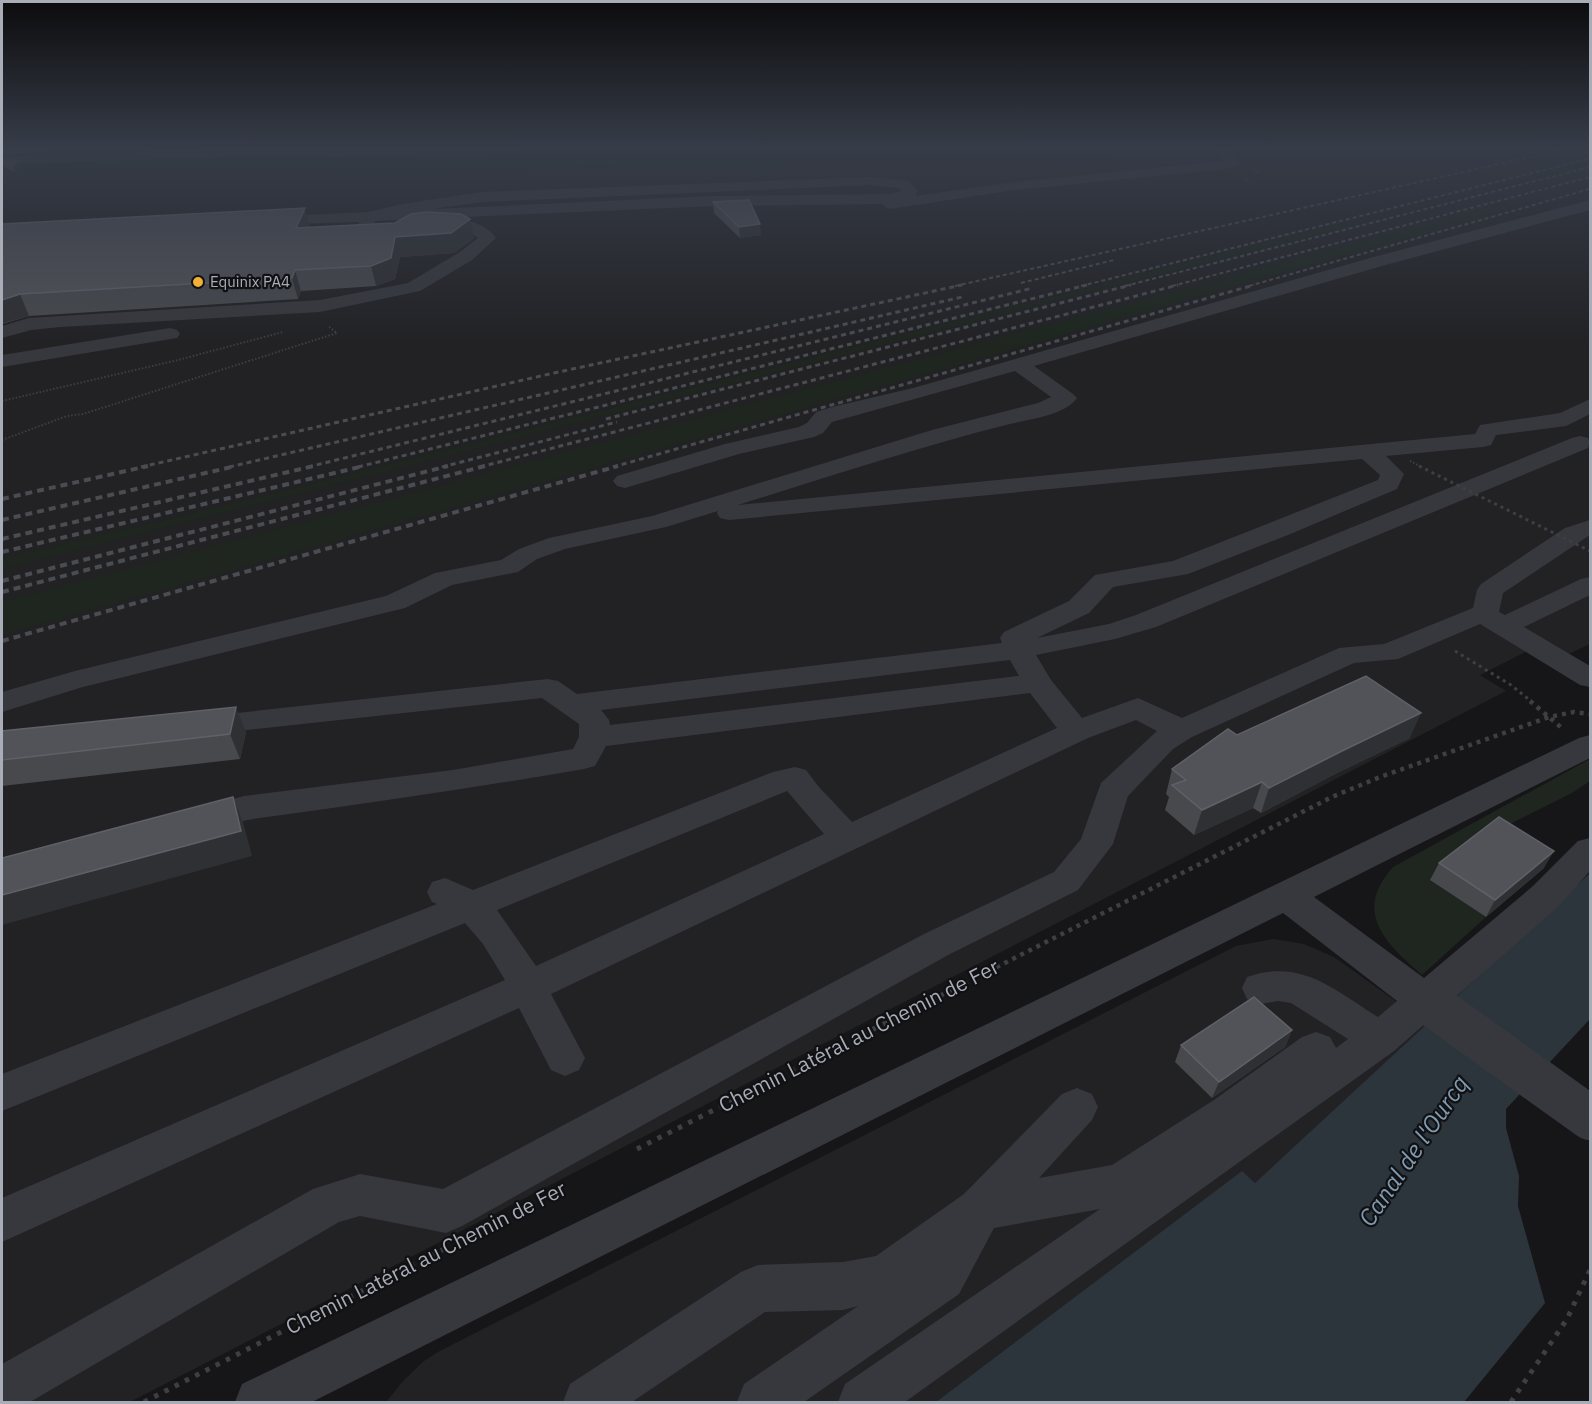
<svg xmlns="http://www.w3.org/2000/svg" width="1592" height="1404" font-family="'IBM Plex Sans',sans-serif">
	<rect width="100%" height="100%" fill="#161618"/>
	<!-- built -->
	<path fill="#222225" d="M2 146H593L532 150 2 163Z
		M630 146H782L631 153Z
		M1101 146H1590V644L1569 654 1547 641 1480 675 1506 691 130 1402H2V171L342 169 340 173 714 165 1114 161Z
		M1273 939 1304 944 1334 957 1428 1024 1254 1184 1242 1172 936 1402H386L404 1380 424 1361 438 1352 1236 946Z"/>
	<!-- green -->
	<path fill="#1e261f" d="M593 146H630L632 153 782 146H1101L1114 162 714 165 340 173 341 169 2 171V163L532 150Z
		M1590 161V165L2 569V559L247 500Z
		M1590 181V186L2 635V602Z
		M1590 759V781L1572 793 1490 834 1431 880 1486 917 1422 975C1386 944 1352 912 1393 867Z"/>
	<!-- water -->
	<path fill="#2c353c" d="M1590 873V1019L1506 1109V1128L1519 1176 1518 1206 1545 1303 1464 1402H936L1242 1171 1255 1183Z"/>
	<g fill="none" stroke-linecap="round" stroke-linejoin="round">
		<!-- path-far3 -->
		<path stroke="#3d3f44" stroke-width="2" stroke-dasharray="1.5 2" stroke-linecap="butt" d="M1252 173 1260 172 1253 169
			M1243 178 1253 183
			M2 401 178 360 283 332
			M2 440 67 416 83 414 337 333 328 326"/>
		<!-- path-far2 -->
		<path stroke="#3d3f44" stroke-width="3" stroke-dasharray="3 4" stroke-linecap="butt" d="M1455 651 1511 685 1532 702"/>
		<!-- path-far1 -->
		<path stroke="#3d3f44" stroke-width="4.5" stroke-dasharray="4 5" stroke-linecap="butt" d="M1530 701 1563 729
			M916 1008 1332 797 1380 777 1549 717 1574 712 1590 714"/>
		<!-- path -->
		<path stroke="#3d3f44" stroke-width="5" stroke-dasharray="4.5 7" stroke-linecap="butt" d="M637 1149 919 1006
			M144 1402 444 1249
			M1511 1402 1567 1319 1590 1270"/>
		<!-- minor -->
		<path fill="#37383d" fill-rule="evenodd" d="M431 146H573L566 150 339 157 276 155 2 164V156L276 147Z
			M1109 146H1195L1188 150H1116Z
			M1205 146H1291L1284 150H1236L1232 152 1240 163 1238 166 1224 169 1007 191 890 209 885 207 883 204 714 206 375 221 374 227C407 222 473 206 496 238L472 260 420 291 320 312 60 327 31 330 2 338V326L29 318 320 300 408 283 460 252 478 238C448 214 367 246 356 233L359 222 261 225 259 222 261 219 267 217 368 212 402 204 482 192 871 177 908 181 917 190 916 196 1007 183 1224 161 1218 150 1207 149ZM871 185 899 188 902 191 890 194 714 196 432 209 482 202Z
			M1590 200V210L1382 266 1034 366 1073 394 1077 398C1064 416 1029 419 1010 424 918 447 828 477 738 505L1475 434 1480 425 1560 413 1590 399V414L1566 426 1496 435 1491 445 1483 447 1386 456 1404 474 1397 489 1288 535 1188 574 1113 587 1089 613 1037 638 1109 624 1136 615 1572 438 1580 436 1588 438 1590 442 1588 448 1156 627 1115 639 1036 655 1051 680 1082 718 1138 698 1182 718 1339 648 1384 644 1473 608 1477 590 1481 584 1565 528 1590 520V535L1503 593 1499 612 1505 615 1581 579 1590 577V595L1524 627 1590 666V687L1580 685 1480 624 1398 659 1354 663 1192 737 1173 749 1128 796 1113 844 1078 890 950 954 462 1226 446 1233 360 1216 339 1222 30 1402H2V1364L313 1189 360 1174 443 1189 924 934 1054 872 1081 839 1101 783 1157 731 1136 720 1088 738 551 994 585 1058 579 1070 565 1076 551 1070 519 1008 2 1242V1198L505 980 483 944 465 923 2 1111V1074L437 904 432 902 427 892 432 882 445 878 473 890 773 772 795 767 806 770 818 786 852 822 1057 728 1030 693 606 746 595 766 584 769C474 788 364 804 253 819 231 822 208 835 186 828L181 820 186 812 244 796 453 770 573 749 579 737V724L542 698 202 735 191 732 187 725 191 718 548 679 558 681 577 694 1002 643 1000 638 1004 632 1069 601 1095 575 1173 561 1378 480 1380 475 1362 459 729 520 720 518 717 513 718 511 666 527 565 549 537 559 518 572 452 585 405 608 83 687 2 712V692L75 671 386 596 435 573 501 560 519 549 549 538 652 516 932 430 1038 403 1051 397 1015 371 832 422 823 433 814 437 739 454 625 488 617 486 613 481 617 476 725 444 799 427 807 423 816 412 832 407 913 388 1370 258ZM1010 660 1019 676 610 725 609 720 601 710ZM787 791 824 834 536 966 497 910Z
			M170 328 177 330 180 334 177 338 2 367V355Z
			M1590 735V758L1314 897 1424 978 1533 886 1578 841 1590 838V871L1559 906 1394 1051 905 1402H838L845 1384 1100 1209 994 1228 959 1294 804 1402H737L744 1384 858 1306 843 1310 765 1312 632 1402H563L570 1384 741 1272 758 1265 843 1262 876 1256 964 1194 1062 1094 1077 1088 1092 1094 1098 1107 1092 1120 1039 1178 1112 1165 1214 1100 1302 1037 1316 1032 1330 1037 1336 1048 1348 1039 1291 1003 1278 1001 1261 1004 1247 999 1242 988 1247 977C1302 958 1334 990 1378 1017L1397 1001 1283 913 312 1402H235L242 1384 1579 738Z"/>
		<!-- rail-far2 -->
		<path stroke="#4a4c52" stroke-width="2" stroke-dasharray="4 3" stroke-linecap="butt" d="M1021 283 1114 260
			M955 286 1579 146
			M1081 286 1588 159
			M1125 286 1590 167
			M1172 286 1590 177
			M1249 286 1590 189"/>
		<!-- rail-far1 -->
		<path stroke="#4a4c52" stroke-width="3" stroke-dasharray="5 4" stroke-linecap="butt" d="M606 419 1131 285
			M141 467 554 373 962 285
			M229 467 962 297
			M308 467 1033 288
			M358 467 1087 285
			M442 467 617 422
			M480 467 1178 285
			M613 467 1254 285"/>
		<!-- rail -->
		<path stroke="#4a4c52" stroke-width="4" stroke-dasharray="7 5" stroke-linecap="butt" d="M2 499 148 466
			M2 520 236 466
			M2 539 314 466
			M2 552 364 466
			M2 581 448 466
			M2 592 485 466
			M2 641 618 466"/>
		<!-- path-bridge-far1 -->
		<path stroke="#3d3f44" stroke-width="2" stroke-dasharray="1.5 2" stroke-linecap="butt" d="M1410 461 1422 467"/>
		<!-- path-bridge -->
		<path stroke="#3d3f44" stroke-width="3" stroke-dasharray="3 4" stroke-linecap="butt" d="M1419 466 1590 551"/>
		<!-- minor-bridge-far1 -->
		<path stroke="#37383d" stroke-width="34" d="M1415 993 1436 1008"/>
		<!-- minor-bridge -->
		<path stroke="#37383d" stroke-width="44" d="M1434 1006 1590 1118"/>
	</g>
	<!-- wall -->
	<path fill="#47494d" d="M2 146H51L45 152 2 154Z
		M147 146H238L169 148 168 147Z
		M2 160H18L20 166 14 172 2 166Z
		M713 202 761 235 740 238 714 213Z
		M2 224 310 228 474 238 454 253 400 257 395 279 376 286 301 291 298 299 29 316 2 324Z
		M2 731 246 732 240 759 2 786Z
		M1237 735 1410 738 1335 774 1261 813 1253 808 1194 835 1165 810 1169 797 1166 794 1172 769Z
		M1439 863 1544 868 1486 917 1430 880Z
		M1292 1030 1285 1047 1212 1098 1175 1062 1181 1045Z"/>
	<!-- shaded-wall -->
	<path fill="#2f3033" d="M43 146H51L45 152Z
		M18 160 20 166 14 172 12 166Z
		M305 208 310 227 296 228Z
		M470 219 474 238 454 253 400 257 395 279 376 286 371 266 395 237Z
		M760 224 761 235 740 238 739 227Z
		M295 270 301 291 298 299 292 278Z
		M20 294 29 316 3 323 2 320V300Z
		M236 707 246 732 240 759 230 734Z
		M1421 713 1410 738 1335 774 1261 813 1269 788 1344 750Z
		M1262 782 1253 808 1194 835 1202 810Z
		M233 797 243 822 252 856 2 925V895Z
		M1554 851 1544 868 1486 917 1495 900Z
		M1292 1030 1285 1047 1212 1098 1219 1082Z"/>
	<!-- building -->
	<path fill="#525359" stroke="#5f6168" stroke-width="1.5" d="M2 160H18L12 166 2 162Z
		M749 200 760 224 739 227 713 202Z
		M305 208 296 228 395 223 411 214 426 212 461 214 470 219 451 233 395 237 391 258 371 266 295 270 292 278 20 294 2 300V224Z
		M1366 676 1421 713 1344 750 1269 788 1262 782 1202 810 1172 785 1186 780 1172 769 1228 729 1237 735Z
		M236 707 230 734 2 760V731Z
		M233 797 241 831 2 895V858Z
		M1499 817 1554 851 1495 900 1439 863Z
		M1254 997 1292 1030 1219 1082 1181 1045Z"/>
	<!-- sky -->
	<linearGradient id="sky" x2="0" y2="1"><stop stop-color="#0c0c0d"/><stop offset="0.43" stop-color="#363c48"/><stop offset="1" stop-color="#363c48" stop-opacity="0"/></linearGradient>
	<rect width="1592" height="343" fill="url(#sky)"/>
	<!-- markers -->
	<circle fill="#f2b134" stroke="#111113" stroke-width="2" cx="198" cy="282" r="6"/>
	<g text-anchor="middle" stroke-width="4.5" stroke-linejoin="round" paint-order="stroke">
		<!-- far-poi labels -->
		<g font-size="15" fill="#a8adb8" stroke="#111113" text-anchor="start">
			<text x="210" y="287">Equinix PA4</text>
		</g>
		<!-- near-street labels -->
		<g font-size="21" fill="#a8adb8" stroke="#111113">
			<text transform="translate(859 1036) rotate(-27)" y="7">Chemin Latéral au Chemin de Fer</text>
			<text transform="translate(426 1258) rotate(-27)" y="7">Chemin Latéral au Chemin de Fer</text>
		</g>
		<!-- near-water labels -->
		<g font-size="24" font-style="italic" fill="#7f9bb3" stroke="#111113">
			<text transform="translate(1414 1151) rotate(-56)" y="8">Canal de l'Ourcq</text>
		</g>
	</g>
	<!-- border -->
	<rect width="1592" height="1404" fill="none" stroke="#a8adb8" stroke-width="6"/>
</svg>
